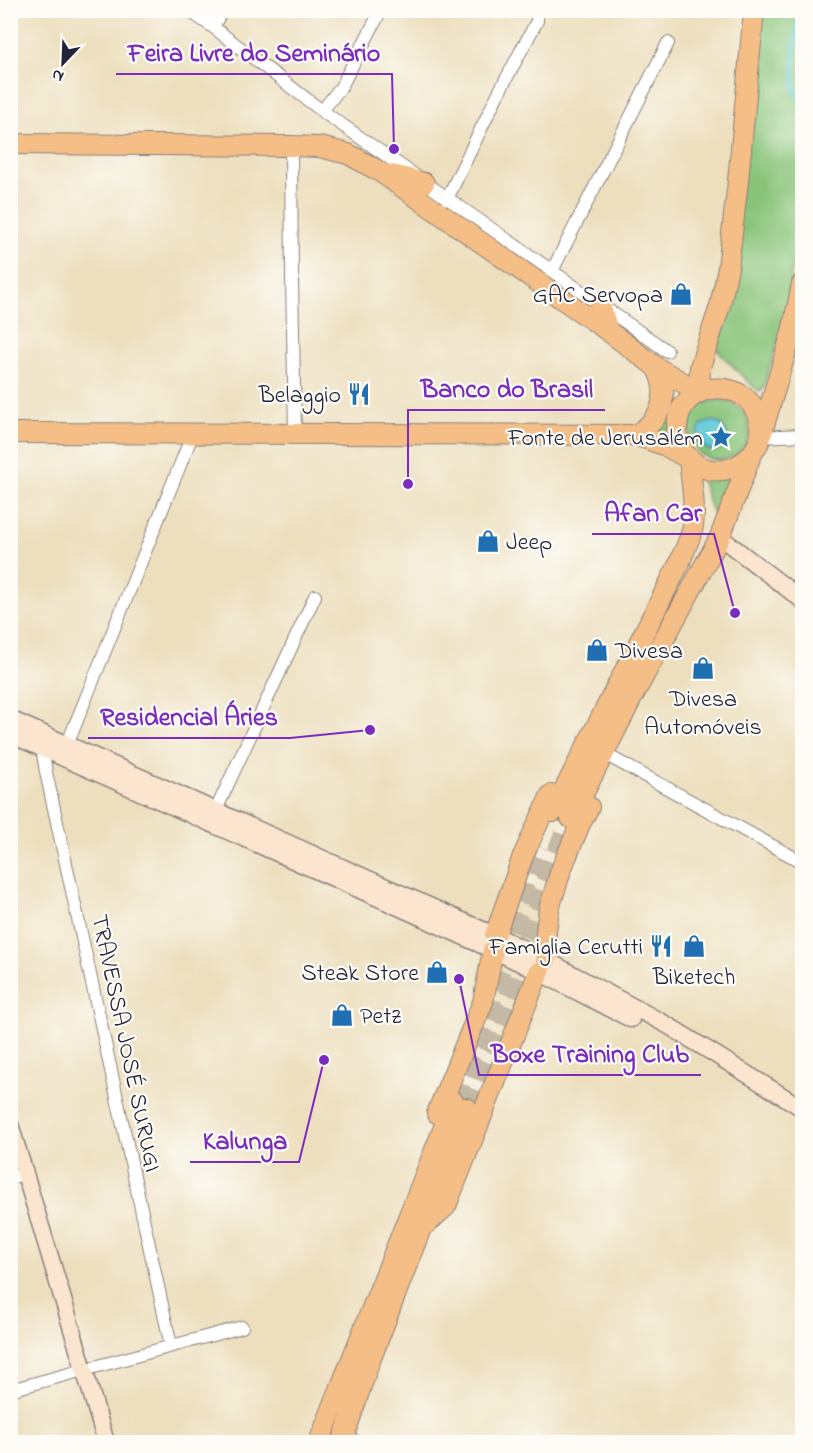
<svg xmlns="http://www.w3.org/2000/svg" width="813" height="1453" font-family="'Indie Flower',sans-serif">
	<rect width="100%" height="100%" fill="#fdfcf7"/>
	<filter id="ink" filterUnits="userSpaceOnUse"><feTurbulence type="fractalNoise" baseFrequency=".0167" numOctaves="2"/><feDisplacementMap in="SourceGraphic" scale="12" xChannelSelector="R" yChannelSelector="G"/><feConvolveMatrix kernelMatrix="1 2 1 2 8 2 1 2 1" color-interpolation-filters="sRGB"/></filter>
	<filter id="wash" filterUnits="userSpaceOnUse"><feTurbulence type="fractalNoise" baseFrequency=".008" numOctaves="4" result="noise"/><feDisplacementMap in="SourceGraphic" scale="24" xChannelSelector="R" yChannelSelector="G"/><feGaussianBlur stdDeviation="1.35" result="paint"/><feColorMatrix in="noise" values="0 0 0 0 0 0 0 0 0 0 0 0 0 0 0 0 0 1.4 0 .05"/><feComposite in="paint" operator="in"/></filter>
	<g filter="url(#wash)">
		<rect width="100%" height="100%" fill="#eddfbe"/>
		<!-- green -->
		<path fill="#89c479" stroke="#56735a" stroke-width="1.5" d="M756 11H802V202L785 319 763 390 759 391 753 387 718 351V344L729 305Z
			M665 381 682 389C671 405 670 425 673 443L651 430Z
			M689 430a30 30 0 1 1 60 0a30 30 0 1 1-60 0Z
			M699 473 731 475 717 512 714 514 712 512Z"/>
		<!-- water -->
		<path fill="#5dc8d7" stroke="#407589" stroke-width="1.5" d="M714 421C723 424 727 430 727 439 711 472 678 424 714 421Z"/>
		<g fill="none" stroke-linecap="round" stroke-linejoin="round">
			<!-- stream -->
			<path stroke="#5dc8d7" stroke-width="4" d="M799 10 793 62 795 92 802 103"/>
		</g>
	</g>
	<g filter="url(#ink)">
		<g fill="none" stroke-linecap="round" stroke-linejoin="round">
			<!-- primary-tunnel -->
			<path stroke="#c4b9a4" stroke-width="20" stroke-dasharray="20 10" stroke-linecap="butt" d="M454 1102 491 1004 532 858 538 845
				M467 1108 504 1010 551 865 571 818"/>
			<!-- street casing -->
			<g stroke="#88807c" stroke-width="14">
				<path id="street" d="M188 10 213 27 322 111 667 351
					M213 27 222 10
					M322 111 341 87 377 18 379 10
					M291 146 292 279 295 434
					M447 199 497 96 537 21V10
					M552 271 668 43
					M760 437 802 435
					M67 745 193 433
					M42 748 46 772 171 1346
					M614 759 802 862
					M216 810 315 596
					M10 1177 26 1174
					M10 1390 242 1327
					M344 1437 358 1442"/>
			</g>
			<!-- secondary casing -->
			<g stroke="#88807c" stroke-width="19">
				<path id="secondary" d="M720 537 802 600
					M10 719 505 940 546 960 669 1026 802 1108
					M10 734 421 917 525 965 631 1019
					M10 1124 106 1442"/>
			</g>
			<!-- primary casing -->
			<g stroke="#88807c" stroke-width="22">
				<path id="primary" d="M10 144 291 146 320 147 348 154 379 171 608 331 656 367 699 392
					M392 175 424 183
					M600 304 608 331
					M699 392 700 367 720 306 728 268 738 181 754 10
					M10 433 635 435 664 445 689 459
					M635 435C662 420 671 394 656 367
					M760 437C765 374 676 373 677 430 677 441 682 452 690 459 713 481 747 469 759 442L792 332 802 284
					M553 812 680 562C684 550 691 538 693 526 696 506 691 479 689 459
					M571 818 634 694 720 537 750 458
					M495 935 523 856 551 795
					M546 960V931L549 909 561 870 580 824 589 807
					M437 1113 483 1002 493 950
					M425 1225 446 1206 539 972
					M319 1442 454 1102
					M342 1442 368 1366 467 1108"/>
			</g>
			<!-- street -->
			<use href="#street" stroke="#fff" stroke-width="12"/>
			<!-- secondary -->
			<use href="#secondary" stroke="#fbe5cf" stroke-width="16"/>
			<!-- primary -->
			<use href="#primary" stroke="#f5be86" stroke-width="20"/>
		</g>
	</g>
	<!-- icons -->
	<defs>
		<g id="shop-bare" transform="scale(1.8)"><path d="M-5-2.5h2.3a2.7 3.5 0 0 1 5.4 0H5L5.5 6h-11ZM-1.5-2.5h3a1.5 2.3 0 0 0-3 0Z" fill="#1f6fb2" stroke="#fdfcf7" stroke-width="2.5" paint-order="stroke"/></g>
		<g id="restaurant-bare" transform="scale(1.8)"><path d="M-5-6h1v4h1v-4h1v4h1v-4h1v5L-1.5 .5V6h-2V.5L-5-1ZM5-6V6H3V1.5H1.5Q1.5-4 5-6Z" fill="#1f6fb2" stroke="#fdfcf7" stroke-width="2.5" paint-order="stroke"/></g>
		<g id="sight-bare" transform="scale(1.8)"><path d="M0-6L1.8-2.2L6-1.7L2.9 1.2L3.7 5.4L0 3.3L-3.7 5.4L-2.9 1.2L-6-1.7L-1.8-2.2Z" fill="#1f6fb2" stroke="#fdfcf7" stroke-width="2.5" paint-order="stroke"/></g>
	</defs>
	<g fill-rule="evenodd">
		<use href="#shop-bare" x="681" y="294"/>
		<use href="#restaurant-bare" x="359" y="394"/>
		<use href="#sight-bare" x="721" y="437"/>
		<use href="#shop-bare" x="488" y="541"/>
		<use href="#shop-bare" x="597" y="650"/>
		<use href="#shop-bare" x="703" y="668"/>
		<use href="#restaurant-bare" x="661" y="946"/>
		<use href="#shop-bare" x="694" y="946"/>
		<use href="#shop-bare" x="437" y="972"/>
		<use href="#shop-bare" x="342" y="1015"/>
	</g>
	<g text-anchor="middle" stroke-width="4.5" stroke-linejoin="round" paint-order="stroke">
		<!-- poi labels -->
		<g font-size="24" fill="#22223b" stroke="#fdfcf7" text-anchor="end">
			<text x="663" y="302">GAC Servopa</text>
			<text x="341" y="402">Belaggio</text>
			<text x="703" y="445">Fonte de Jerusalém</text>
			<text x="506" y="549" text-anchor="start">Jeep</text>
			<text x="615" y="658" text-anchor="start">Divesa</text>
			<text x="703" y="706" text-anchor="middle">Divesa<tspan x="703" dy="28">Automóveis</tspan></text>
			<text x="643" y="954">Famiglia Cerutti</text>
			<text x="419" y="980">Steak Store</text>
			<text x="694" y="984" text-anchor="middle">Biketech</text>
			<text x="360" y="1023" text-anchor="start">Petz</text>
		</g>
		<!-- street labels -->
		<g font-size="24" fill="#22223b" stroke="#fdfcf7">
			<text transform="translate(127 1043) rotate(78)" y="8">TRAVESSA JOSÉ SURUGI</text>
		</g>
	</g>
	<!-- callouts -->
	<path fill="none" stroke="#7b2cbf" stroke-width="2" d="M394 149L392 74H116M408 484L408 410H605M735 613L714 534H592M370 730L290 738H88M459 979L479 1075H701M324 1060L299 1162H190"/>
	<g fill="#7b2cbf" stroke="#fdfcf7" stroke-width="2">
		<circle cx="394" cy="149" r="6"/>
		<circle cx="408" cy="484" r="6"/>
		<circle cx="735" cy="613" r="6"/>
		<circle cx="370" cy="730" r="6"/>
		<circle cx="459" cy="979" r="6"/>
		<circle cx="324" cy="1060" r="6"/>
	</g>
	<g font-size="26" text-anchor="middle" font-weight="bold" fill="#7b2cbf" stroke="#fdfcf7" stroke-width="4.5" stroke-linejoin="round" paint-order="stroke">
		<text x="254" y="61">Feira Livre do Seminário</text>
		<text x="507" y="397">Banco do Brasil</text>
		<text x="653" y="521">Afan Car</text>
		<text x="189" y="725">Residencial Áries</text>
		<text x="590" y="1062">Boxe Training Club</text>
		<text x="245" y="1149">Kalunga</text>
	</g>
	<!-- margin -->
	<rect width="813" height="1453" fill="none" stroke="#fdfcf7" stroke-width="36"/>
	<!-- north arrow -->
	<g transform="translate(63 63) rotate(203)" stroke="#fdfcf7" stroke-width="4.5" paint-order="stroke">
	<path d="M0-4.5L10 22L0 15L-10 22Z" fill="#22223b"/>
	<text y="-9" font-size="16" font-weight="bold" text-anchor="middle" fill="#22223b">N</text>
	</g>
</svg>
